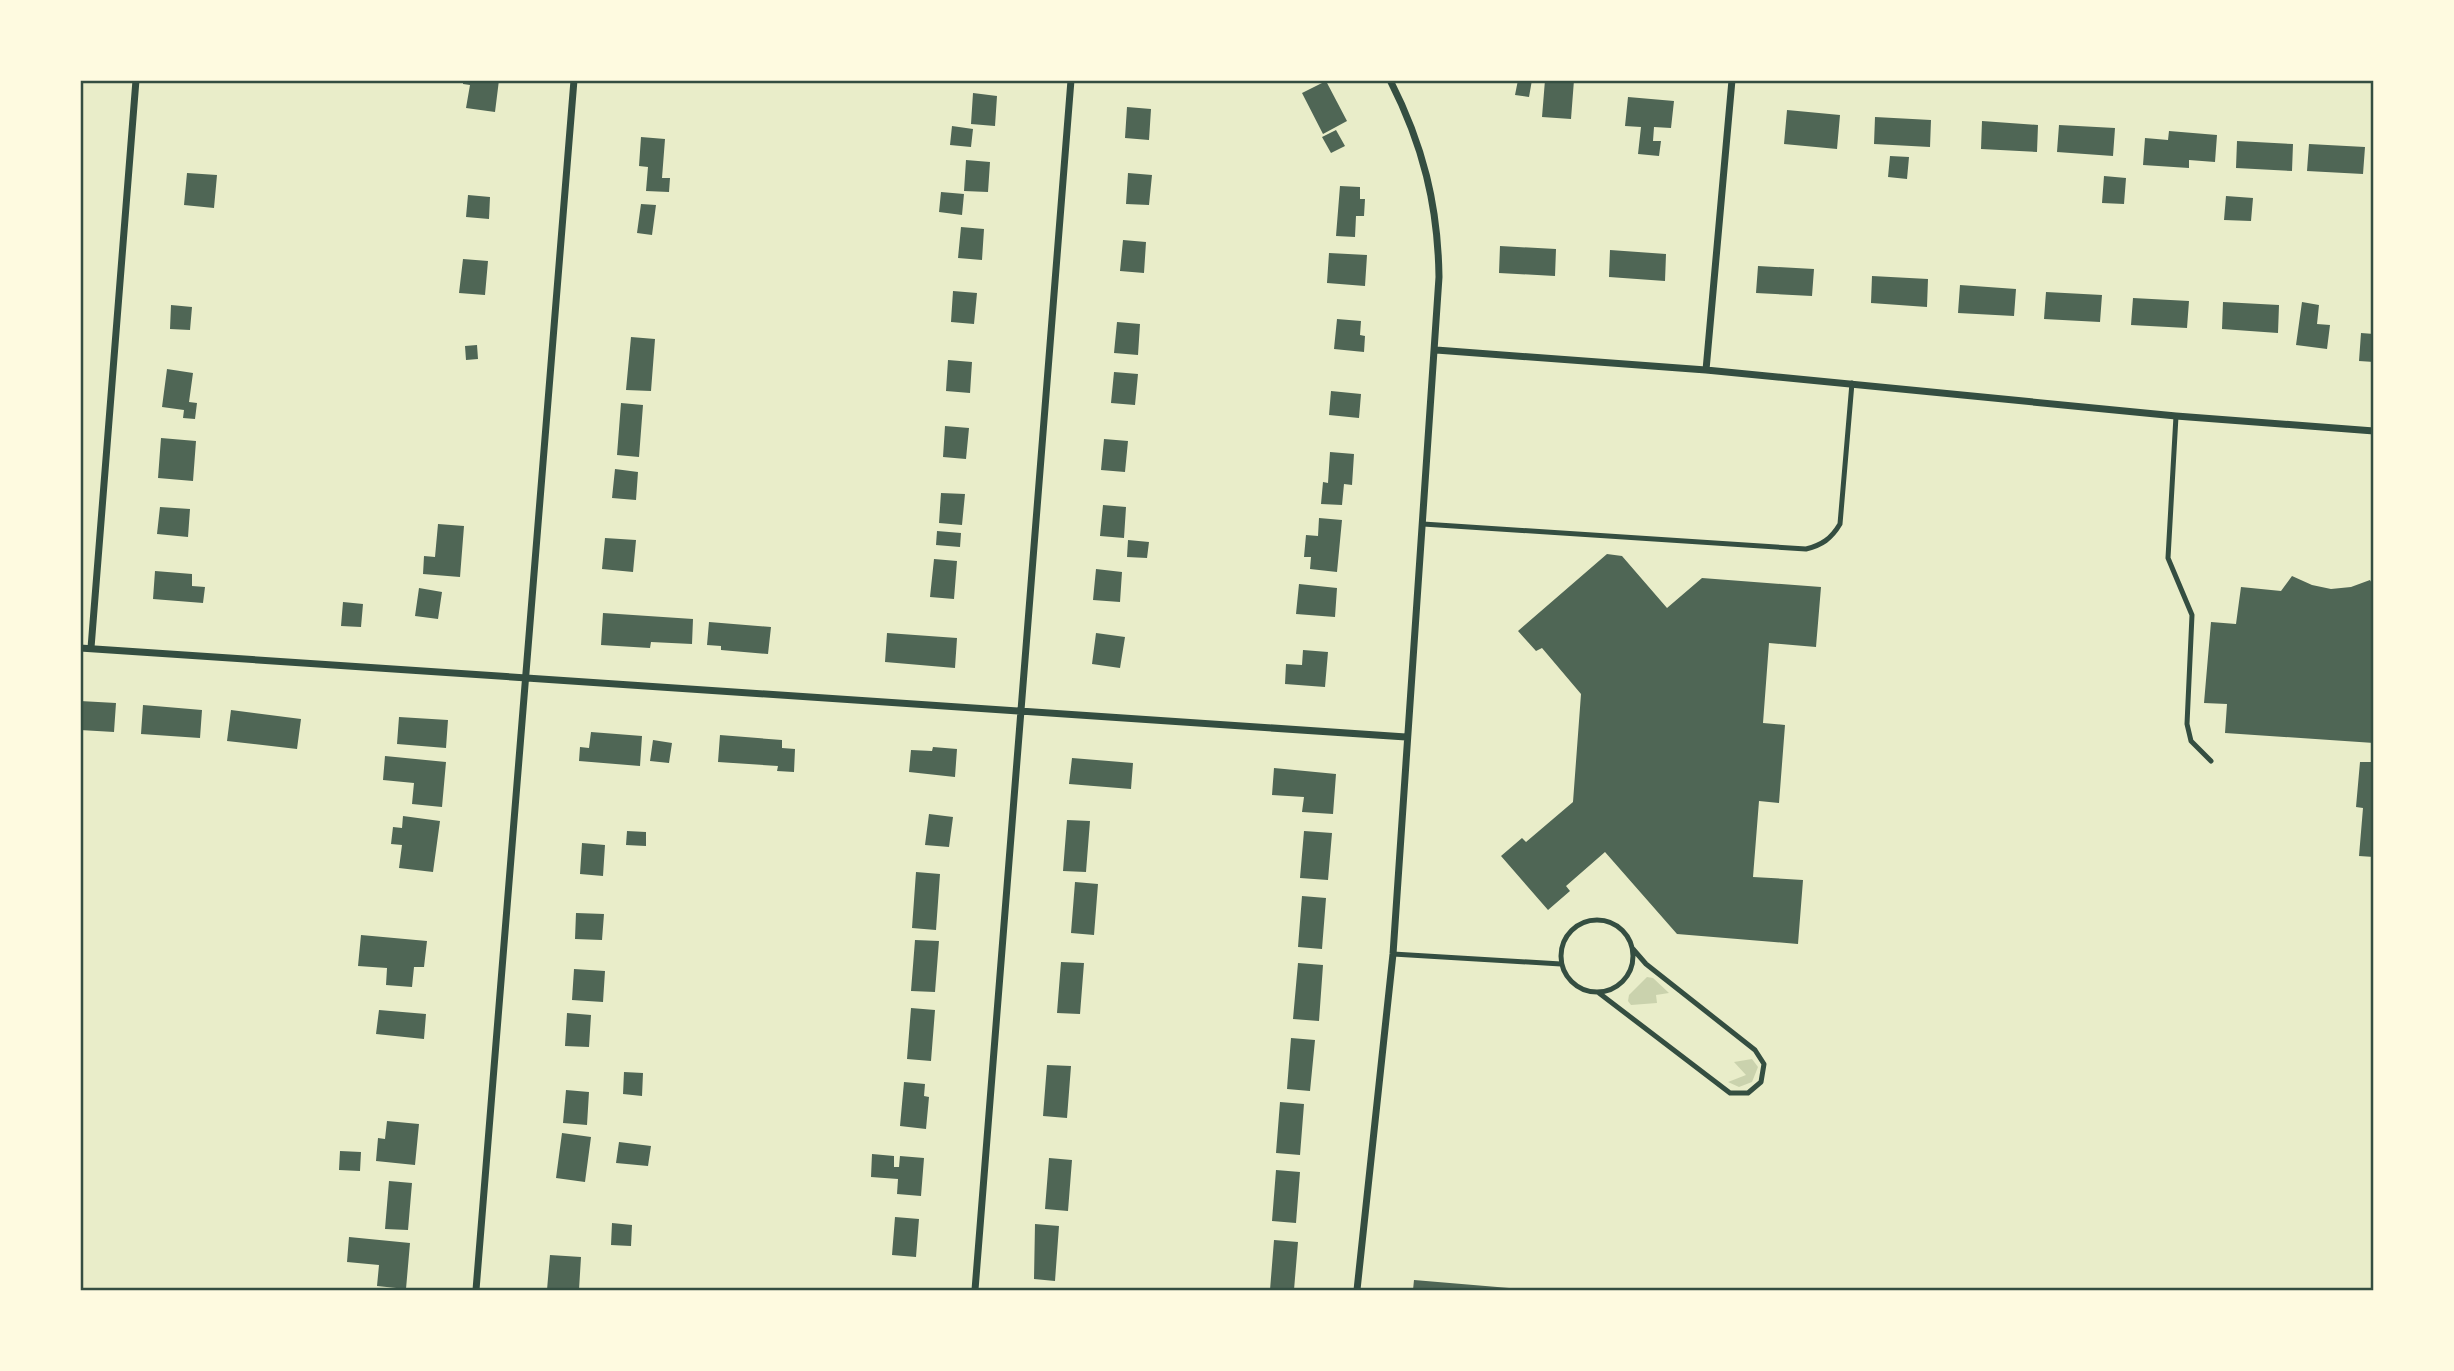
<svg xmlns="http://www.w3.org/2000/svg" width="2454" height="1371" font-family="Rubik,sans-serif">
	<rect width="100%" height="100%" fill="#e9edc9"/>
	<!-- green -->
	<path fill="#cad2ad" d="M1647 977 1653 978 1669 993 1656 995 1657 1003 1631 1005 1628 1001 1629 995Z
		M1752 1059 1758 1067 1752 1082 1739 1087 1728 1082 1746 1075 1734 1062Z"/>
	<!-- building -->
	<path fill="#4f6655" d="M463 80H499L495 112 466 108 470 85 463 84Z
		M1518 80H1532L1529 97 1515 95Z
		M1545 80H1574L1571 119 1542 117Z
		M1326 81 1347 121 1323 134 1302 93Z
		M973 93 997 96 995 126 971 124Z
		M1628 97 1674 101 1671 128 1654 127 1653 141H1661L1659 156 1638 154 1641 127 1625 126Z
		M1127 107 1151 109 1149 140 1125 138Z
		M1787 110 1840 115 1837 149 1784 144Z
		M1875 117 1931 120 1930 147 1874 144Z
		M1982 121 2038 125 2037 152 1981 149Z
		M2059 125 2115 128 2113 156 2057 152Z
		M952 126 973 129 971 147 950 145Z
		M1336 130 1345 146 1331 153 1322 137Z
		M2169 131 2217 135 2215 162 2189 160V168L2143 165 2145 138 2168 140Z
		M641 137 665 139 662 178H670L669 192 646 191 648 167 639 166Z
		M2237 141 2293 144 2292 171 2236 168Z
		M2309 144 2365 147 2363 174 2307 171Z
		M1890 156 1909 157 1907 179 1888 177Z
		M966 160 990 162 988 192 964 191Z
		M187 173 217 175 214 208 184 205Z
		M1128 173 1152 175 1149 205 1126 204Z
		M2104 176 2126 178 2124 204 2102 203Z
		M1340 186 1360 187V199H1365L1364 216H1356L1355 237 1336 236Z
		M941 192 964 194 962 215 939 212Z
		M468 195 490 197 489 219 466 217Z
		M2226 196 2253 198 2251 221 2224 220Z
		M641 204 656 205 652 235 637 233Z
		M961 227 984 229 982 260 958 258Z
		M1123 240 1146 242 1144 273 1120 271Z
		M1500 246 1556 249 1555 276 1499 273Z
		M1610 250 1666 254 1665 281 1609 277Z
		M1329 253 1367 255 1365 286 1327 283Z
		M463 259 488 261 485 295 459 293Z
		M1758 266 1814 269 1812 296 1756 293Z
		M1872 276 1928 279 1927 307 1871 303Z
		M1960 285 2016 289 2014 316 1958 313Z
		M953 291 977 293 974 324 951 322Z
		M2046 292 2102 295 2100 322 2044 319Z
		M2133 298 2189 301 2187 328 2131 325Z
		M2223 302 2279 305 2278 333 2222 329Z
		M2302 302 2319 305 2317 324 2330 325 2327 349 2296 345Z
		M171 305 192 307 190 330 170 329Z
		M1337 319 1361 321 1360 335 1365 336 1364 352 1334 349Z
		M1117 322 1140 324 1138 355 1114 353Z
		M2361 333 2374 334V362L2359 361Z
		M631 337 655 339 651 391 626 390Z
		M477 345 478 359 466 360 465 346Z
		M948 360 972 362 970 393 946 391Z
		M167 369 193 373 189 402 197 403 195 419 183 418 184 410 162 407Z
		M1114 372 1138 374 1135 405 1111 403Z
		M1331 391 1361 394 1359 418 1329 415Z
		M621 403 643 405 639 457 617 455Z
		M945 426 969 428 966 459 943 457Z
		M161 438 196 441 193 481 158 478Z
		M1104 439 1128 441 1125 472 1101 470Z
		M1330 452 1354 454 1352 485 1344 484 1342 505 1321 504 1323 482 1328 483Z
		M615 469 638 472 636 500 612 498Z
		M941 493 965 494 962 525 939 523Z
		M1103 505 1126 507 1124 538 1100 536Z
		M160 507 190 509 188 537 157 534Z
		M1319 518 1342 520 1337 572 1310 569 1311 557H1304L1306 535 1318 536Z
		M438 524 464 526 460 577 423 574 424 556 435 557Z
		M937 531 961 533 960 547 936 545Z
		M605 538 636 540 633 572 602 569Z
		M1128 540 1149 542 1147 558 1127 557Z
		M1607 554 1622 556 1667 608 1702 578 1821 587 1816 647 1769 643 1763 723 1785 725 1779 803 1759 801 1753 877 1803 880 1798 944 1677 934 1605 852 1566 886 1570 891 1548 910 1501 856 1522 838 1526 842 1573 802 1581 694 1542 648 1536 651 1518 631Z
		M934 559 957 561 954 599 930 597Z
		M1096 569 1122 572 1120 602 1093 600Z
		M155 571 192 574V586L205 587 203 603 153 599Z
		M2292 576 2312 585 2331 589 2351 587 2370 580 2374 587V743L2225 733 2227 704 2204 703 2211 622 2236 624 2241 587 2281 591Z
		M1299 584 1337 588 1335 617 1296 614Z
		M419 588 442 592 438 619 415 616Z
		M343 602 363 604 361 627 341 626Z
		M603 613 693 619 692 644 651 642 650 648 601 645Z
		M709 622 771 627 768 654 721 650V646L707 645Z
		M887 633 957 638 955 668 885 662Z
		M1096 633 1125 637 1120 668 1092 664Z
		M1303 650 1328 652 1325 687 1285 684 1286 664 1302 665Z
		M80 701 116 703 114 732 80 730Z
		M143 705 202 710 200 738 141 734Z
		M231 710 301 719 297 749 227 741Z
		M399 717 448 720 446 748 397 744Z
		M591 732 642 736 640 766 579 761 580 747 589 748Z
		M720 735 782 740V748L795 749 794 772 777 771 778 766 718 762Z
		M653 740 672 743 669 763 650 761Z
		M933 747 957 749 955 777 909 772 911 750 932 751Z
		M385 756 446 762 442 807 412 804 414 783 383 780Z
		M1072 758 1133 763 1131 789 1069 784Z
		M2360 762H2374V857L2359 856 2363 808 2356 807Z
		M1274 768 1336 774 1333 814 1302 812 1304 797 1272 795Z
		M929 814 953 817 949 847 925 845Z
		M403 816 440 821 433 872 399 868 402 845 391 844 393 827 402 828Z
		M1067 820 1090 821 1086 872 1063 871Z
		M627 831 646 832V846L626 845Z
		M1304 831 1332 833 1328 880 1300 878Z
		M582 843 605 845 603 876 580 874Z
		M916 872 940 874 936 930 912 928Z
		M1075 882 1098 884 1094 935 1071 933Z
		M1302 896 1326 898 1322 949 1298 947Z
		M576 913 604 914 602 940 575 939Z
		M361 935 427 941 424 967H414L412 987 386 985 387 968 358 966Z
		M915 940 939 941 935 992 911 991Z
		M1061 962 1084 963 1080 1014 1057 1013Z
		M1298 963 1323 965 1319 1021 1293 1019Z
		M574 969 605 971 603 1002 572 1000Z
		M911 1008 935 1010 931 1061 907 1059Z
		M379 1010 426 1014 424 1039 376 1034Z
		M567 1013 591 1015 589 1047 565 1046Z
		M1291 1038 1315 1040 1310 1091 1287 1089Z
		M1047 1065 1071 1066 1067 1118 1043 1116Z
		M624 1072 643 1073 642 1096 623 1094Z
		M904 1082 925 1084 924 1096 929 1097 926 1129 900 1126Z
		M566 1090 589 1092 587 1125 563 1123Z
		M1280 1102 1304 1104 1300 1155 1276 1153Z
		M387 1121 419 1124 415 1165 376 1161 378 1138 385 1139Z
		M562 1133 591 1137 585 1182 556 1178Z
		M619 1142 651 1146 648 1166 616 1163Z
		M340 1151 361 1152 360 1171 339 1170Z
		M872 1154 894 1156V1167H899L900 1156 924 1158 921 1196 897 1194 898 1179 871 1177Z
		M1049 1158 1072 1160 1068 1211 1045 1209Z
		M1276 1170 1300 1172 1296 1223 1272 1221Z
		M389 1181 412 1183 408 1230 385 1229Z
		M895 1217 919 1219 916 1257 892 1255Z
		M612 1223 632 1225 631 1246 611 1245Z
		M1035 1224 1059 1226 1055 1281 1034 1279Z
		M349 1237 410 1243 406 1289 377 1286 379 1265 347 1262Z
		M1274 1240 1298 1242 1294 1290H1270Z
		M550 1255 581 1257 579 1290H547Z
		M1414 1280 1521 1289V1290H1413Z"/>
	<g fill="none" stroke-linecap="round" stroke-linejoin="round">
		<!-- service -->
		<path stroke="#344e41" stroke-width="5" d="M2176 416 2168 558 2192 615 2187 724 2191 741 2211 761
			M1423 524 1806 549C1822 545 1831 539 1840 524L1852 383
			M1561 956a36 36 0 1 1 72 0a36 36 0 1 1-72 0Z
			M1393 954 1561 964
			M1599 993 1730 1093H1748L1761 1082 1764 1064 1755 1050 1646 964 1633 949"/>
		<!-- minor -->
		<path stroke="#344e41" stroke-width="7" d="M1436 350 1706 370 2176 416 2374 431
			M1706 370 1732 80
			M80 648 1406 737
			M91 648 136 80
			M476 1290 574 80
			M975 1290 1071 80
			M1357 1290 1393 954 1439 277C1438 205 1423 145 1390 80"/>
	</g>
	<!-- border -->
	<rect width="2454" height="1371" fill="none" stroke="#fefae0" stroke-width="164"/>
	<rect x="82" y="82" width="2290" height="1207" fill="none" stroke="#344e41" stroke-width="2.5"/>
</svg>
